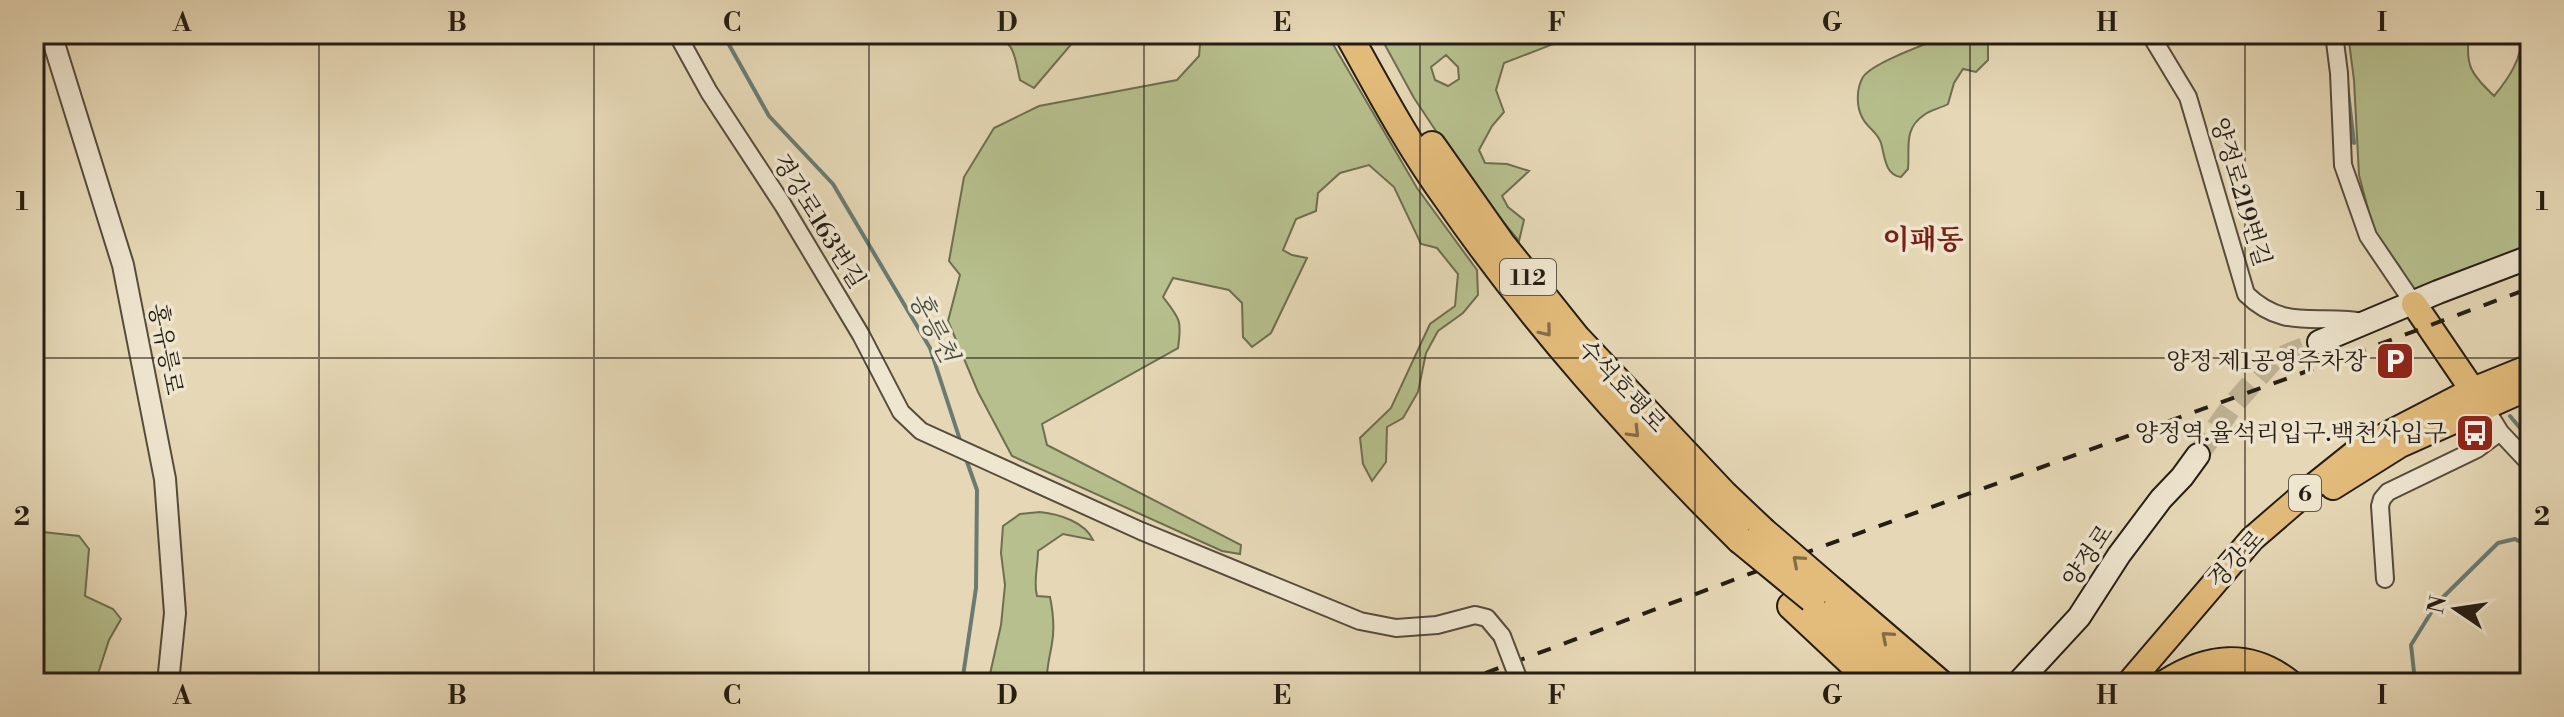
<svg xmlns="http://www.w3.org/2000/svg" width="2564" height="717" font-family="'Libre Bodoni','Noto Serif KR',serif">
	<rect width="100%" height="100%" fill="#e6d8b6"/>
	<filter id="stains"><feTurbulence type="fractalNoise" baseFrequency=".0025" numOctaves="4"/><feColorMatrix values="0 0 0 0 .2 0 0 0 0 .09 0 0 0 0 .02 0 0 0 .5 -.17"/></filter>
	<radialGradient id="worn" r=".72"><stop offset=".6" stop-color="#630" stop-opacity="0"/><stop offset="1" stop-color="#630" stop-opacity=".3"/></radialGradient>
	<!-- green -->
	<path fill="#b6bf8d" stroke="#6e6e50" stroke-width="2" fill-rule="evenodd" d="M989 34H1080L1034 88 1020 80C1014 55 1016 41 989 34Z
		M1201 34H1327L1417 188 1477 270 1478 295 1463 313 1438 331 1426 353 1418 392 1403 418 1387 427 1386 462 1372 481 1363 464 1360 438 1391 408 1430 324 1455 306 1458 274 1437 248 1421 244 1394 187 1369 165 1340 173 1318 193 1316 211 1296 219 1283 250 1292 255 1307 258 1271 333 1252 347 1243 337 1242 303 1229 290 1173 278 1163 297C1180 319 1182 320 1178 348L1042 424 1047 445 1241 545 1240 554 1222 551 1012 456 978 392 948 321 960 275 949 261 964 177 994 128 1039 106 1177 80 1199 56Z
		M1379 34H1566L1556 43 1504 63 1496 90 1504 112 1492 126 1479 150 1485 163 1507 164 1529 171 1502 196 1508 207 1524 220 1519 241 1470 182 1414 98ZM1446 55 1458 67 1459 79 1448 86 1435 80 1431 67Z
		M1951 34H1980L1988 44V60L1976 72 1963 69 1954 83 1948 104C1941 108 1930 110 1924 115 1903 129 1910 148 1908 169L1901 177C1885 175 1885 157 1881 143 1878 133 1868 128 1863 119 1856 107 1856 89 1863 77 1873 62 1932 42 1951 34Z
		M2348 34H2469C2465 67 2471 73 2494 96 2509 78 2522 59 2522 34H2530V199L2525 204 2520 243 2530 247 2412 292 2400 267 2375 235 2359 175 2354 80Z
		M1040 512C1059 514 1085 522 1093 540L1063 534 1038 551C1038 567 1033 582 1037 596L1050 597C1053 612 1055 627 1052 643 1050 657 1046 668 1047 683H988L1001 625 1005 585 1001 553 1003 526 1020 514Z
		M34 531 79 536 89 549 85 596 113 609 121 619 109 640 95 683H34Z"/>
	<g fill="none" stroke-linecap="round" stroke-linejoin="round">
		<!-- stream -->
		<path stroke="#697b72" stroke-width="4" d="M723 34 769 116 833 184 930 348 961 443
			M2347 84 2354 143
			M2510 416 2530 440
			M962 683 976 588 977 490 966 459
			M2421 683 2414 672 2411 645 2437 603 2498 543 2515 539 2530 547"/>
		<!-- secondary-tunnel -->
		<path stroke="#bfb395" stroke-width="22" stroke-dasharray="22 11" stroke-linecap="butt" d="M2198 455 2232 406 2272 361 2319 342"/>
		<!-- minor casing -->
		<g stroke="#554c3c" stroke-width="20">
			<path id="minor" d="M677 34 709 92 783 205 861 335 901 412 921 431 1141 531 1360 621 1396 628 1437 625 1475 615 1487 618 1502 636
				M2150 34 2188 97 2246 294C2285 332 2318 313 2365 322
				M2334 34 2339 73 2343 165 2368 236 2414 304
				M2500 432 2530 464
				M2385 579 2380 506 2382 499 2388 492 2477 449 2500 432 2484 406"/>
		</g>
		<!-- tertiary casing -->
		<g stroke="#554c3c" stroke-width="24">
			<path id="tertiary" d="M51 34 123 265 165 479 175 613 168 683"/>
		</g>
		<!-- secondary casing -->
		<g stroke="#251d13" stroke-width="26">
			<path id="secondary" d="M2319 342 2438 292 2530 257
				M2018 683 2079 617 2119 555 2161 499 2182 477 2198 455"/>
		</g>
		<!-- primary casing -->
		<g stroke="#251d13" stroke-width="28">
			<path id="primary" d="M2414 304 2480 401
				M2333 487 2400 445 2530 387
				M2129 683 2252 539 2311 488 2361 448 2473 390 2530 367"/>
		</g>
		<!-- trunk casing -->
		<g stroke="#251d13" stroke-width="30">
			<path id="trunk" d="M1348 34C1379 90 1410 148 1448 200 1535 325 1632 433 1740 540
				M1432 145 1501 243 1577 338 1724 494 1762 530
				M1834 592 1940 683
				M1812 599 1909 683
				M1791 606 1873 683
				M2166 683C2207 657 2249 651 2289 683"/>
		</g>
		<!-- minor -->
		<use href="#minor" stroke="#efe6d0" stroke-width="16"/>
		<!-- tertiary -->
		<use href="#tertiary" stroke="#efe6d0" stroke-width="20"/>
		<!-- secondary -->
		<use href="#secondary" stroke="#efe6d0" stroke-width="22"/>
		<!-- primary -->
		<use href="#primary" stroke="#e3bc7b" stroke-width="24"/>
		<!-- trunk -->
		<use href="#trunk" stroke="#e3bc7b" stroke-width="26"/>
		<!-- rail -->
		<path stroke="#251d13" stroke-width="4" stroke-dasharray="14 14" stroke-linecap="butt" d="M1459 683 1821 547 2302 373 2530 288"/>
		<!-- minor-bridge casing -->
		<g stroke="#554c3c" stroke-width="20" stroke-linecap="butt">
			<path id="minor-bridge" d="M1502 636 1520 683"/>
		</g>
		<!-- trunk-bridge casing -->
		<g stroke="#251d13" stroke-width="30" stroke-linecap="butt">
			<path id="trunk-bridge" d="M1762 530 1834 592
				M1740 540 1812 599"/>
		</g>
		<!-- minor-bridge -->
		<use href="#minor-bridge" stroke="#efe6d0" stroke-width="16"/>
		<!-- trunk-bridge -->
		<use href="#trunk-bridge" stroke="#e3bc7b" stroke-width="26"/>
	</g>
	<!-- one-way arrows -->
	<defs><path id="oneway-chevron" d="M-2-3.5L2.5 0L-2 3.5" fill="none" stroke-width="1.6" stroke-linecap="round" stroke-linejoin="round" transform="scale(2)"/></defs>
	<g stroke="#846c47">
		<use href="#oneway-chevron" transform="translate(1546 331) rotate(51)"/>
		<use href="#oneway-chevron" transform="translate(1634 432) rotate(46)"/>
		<use href="#oneway-chevron" transform="translate(1798 561) rotate(-139)"/>
		<use href="#oneway-chevron" transform="translate(1887 637) rotate(-139)"/>
	</g>
	<!-- grid -->
	<path fill="none" stroke="#251d13" stroke-width="2" stroke-opacity="0.55" d="M319 34V683M594 34V683M869 34V683M1144 34V683M1420 34V683M1695 34V683M1970 34V683M2245 34V683M34 358H2530"/>
	<!-- icons -->
	<defs>
		<g id="parking-square" transform="scale(2)"><rect x="-9" y="-9" width="18" height="18" rx="4" fill="#8f2418" stroke="#efe6d0"/><path d="M-3.5-5.5H1a3.5 3.5 0 0 1 0 7H-1V5.5H-3.5ZM-1-3.4V-.6H.8a1.4 1.4 0 0 0 0-2.8Z" fill="#fff"/></g>
		<g id="bus-square" transform="scale(2)"><rect x="-9" y="-9" width="18" height="18" rx="4" fill="#8f2418" stroke="#efe6d0"/><path d="M-5-6H5V4H4V6H2V4H-2V6H-4V4H-5ZM-3.5-4V0h7V-4ZM-3.5 1.2v1.5H-2V1.2ZM2 1.2v1.5H3.5V1.2Z" fill="#fff"/></g>
	</defs>
	<g fill-rule="evenodd">
		<use href="#parking-square" x="2395" y="361"/>
		<use href="#bus-square" x="2475" y="433"/>
	</g>
	<g text-anchor="middle" stroke-width="7" stroke-linejoin="round" paint-order="stroke">
		<!-- shield labels -->
		<g fill="#efe6d0" stroke="#62594c" stroke-width="2">
			<rect x="1500" y="259" width="56" height="36" rx="6"/>
			<rect x="2289" y="475" width="32" height="36" rx="6"/>
		</g>
		<g font-size="22" font-weight="bold" fill="#251d13">
			<text x="1528" y="285">112</text>
			<text x="2305" y="501">6</text>
		</g>
		<!-- street labels -->
		<g font-size="24" fill="#251d13" stroke="#efe6d0">
			<text transform="translate(2241 192) rotate(73)" y="8">양정로219번길</text>
			<text transform="translate(819 221) rotate(58)" y="8">경강로163번길</text>
			<text transform="translate(166 349) rotate(79)" y="8">홍유릉로</text>
			<text transform="translate(1622 386) rotate(47)" y="8">수석호평로</text>
			<text transform="translate(2088 556) rotate(-56)" y="8">양정로</text>
			<text transform="translate(2236 559) rotate(-47)" y="8">경강로</text>
		</g>
		<!-- poi labels -->
		<g font-size="24" fill="#251d13" stroke="#efe6d0" text-anchor="end">
			<text x="2367" y="369">양정 제1공영주차장</text>
			<text x="2447" y="441">양정역.율석리입구.백천사입구</text>
		</g>
		<!-- water labels -->
		<g font-size="26" font-style="italic" fill="#474c43" stroke="#efe6d0">
			<text transform="translate(934 327) rotate(63)" y="9">홍릉천</text>
		</g>
		<!-- quarter labels -->
		<g font-size="28" font-weight="bold" fill="#7a1f14" stroke="#efe6d0">
			<text x="1923" y="249">이패동</text>
		</g>
	</g>
	<!-- margin -->
	<rect width="2564" height="717" fill="none" stroke="#e6d8b6" stroke-width="88"/>
	<!-- north arrow -->
	<g transform="translate(2456 609) rotate(283)" stroke="#efe6d0" stroke-width="6" paint-order="stroke">
	<path d="M0-6L14 30L0 20L-14 30Z" fill="#251d13"/>
	<text y="-12" font-size="22" font-weight="bold" text-anchor="middle" fill="#251d13">N</text>
	</g>
	<rect x="44" y="44" width="2476" height="629" fill="none" stroke="#251d13" stroke-width="3"/>
	<g font-size="26" text-anchor="middle" font-weight="bold" fill="#251d13">
		<text x="182" y="31">A</text>
		<text x="457" y="31">B</text>
		<text x="732" y="31">C</text>
		<text x="1007" y="31">D</text>
		<text x="1282" y="31">E</text>
		<text x="1557" y="31">F</text>
		<text x="1832" y="31">G</text>
		<text x="2107" y="31">H</text>
		<text x="2382" y="31">I</text>
		<text x="22" y="210">1</text>
		<text x="2542" y="210">1</text>
		<text x="22" y="525">2</text>
		<text x="2542" y="525">2</text>
		<text x="182" y="704">A</text>
		<text x="457" y="704">B</text>
		<text x="732" y="704">C</text>
		<text x="1007" y="704">D</text>
		<text x="1282" y="704">E</text>
		<text x="1557" y="704">F</text>
		<text x="1832" y="704">G</text>
		<text x="2107" y="704">H</text>
		<text x="2382" y="704">I</text>
	</g>
	<rect width="100%" height="100%" filter="url(#stains)"/>
	<rect width="100%" height="100%" fill="url(#worn)"/>
</svg>
